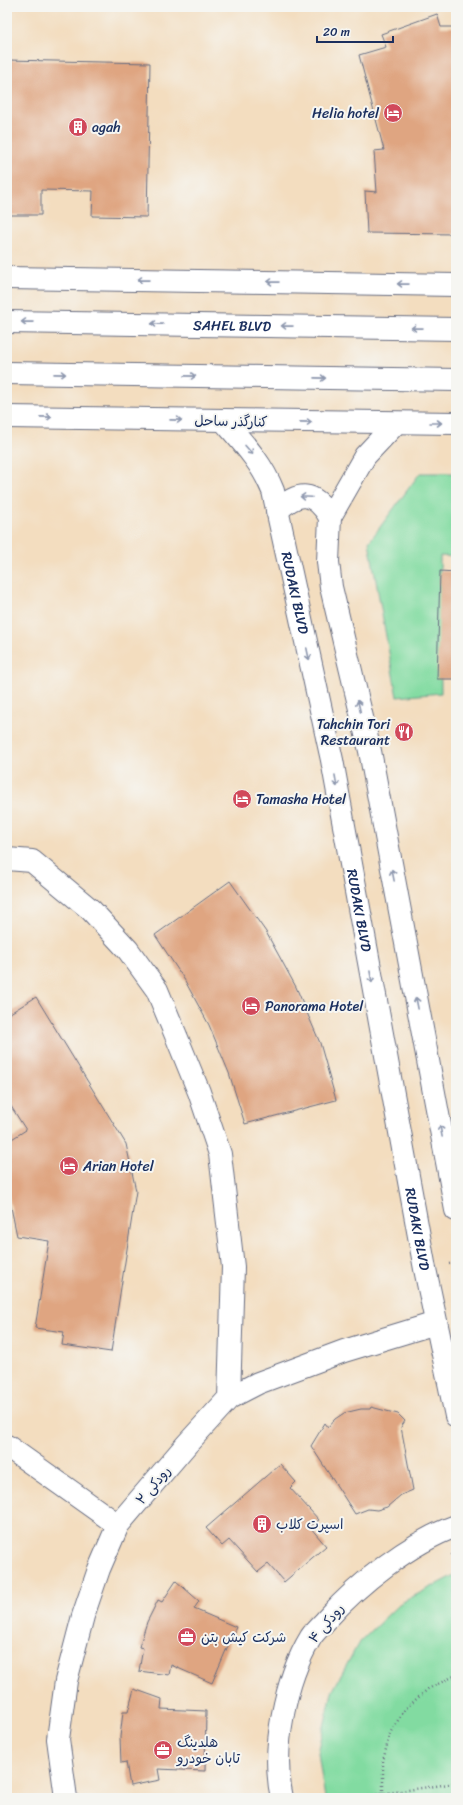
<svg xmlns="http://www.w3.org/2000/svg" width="463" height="1805" font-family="Sriracha,'Playpen Sans Arabic',sans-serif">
	<rect width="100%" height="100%" fill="#f6f6f2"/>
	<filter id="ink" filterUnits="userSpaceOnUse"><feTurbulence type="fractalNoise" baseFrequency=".025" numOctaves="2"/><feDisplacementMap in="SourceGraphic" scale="8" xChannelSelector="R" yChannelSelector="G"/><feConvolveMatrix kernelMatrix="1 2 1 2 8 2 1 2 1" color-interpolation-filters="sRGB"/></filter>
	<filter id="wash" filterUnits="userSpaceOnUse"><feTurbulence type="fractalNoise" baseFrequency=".012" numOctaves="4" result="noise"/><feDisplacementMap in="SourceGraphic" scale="16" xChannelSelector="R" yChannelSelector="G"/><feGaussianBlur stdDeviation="0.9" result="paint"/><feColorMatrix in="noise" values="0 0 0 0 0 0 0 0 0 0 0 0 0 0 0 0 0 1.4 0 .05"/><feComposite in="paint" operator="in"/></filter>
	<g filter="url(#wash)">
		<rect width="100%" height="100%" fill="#f3ddbf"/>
		<!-- green -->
		<path fill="#82dba1" stroke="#4e8580" d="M420 473H456V557L440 556 441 693 397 697 369 542Z
			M456 1574V1798H325L318 1753 332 1692 358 1644 399 1604Z"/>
		<g id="blocks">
			<!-- building -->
			<path fill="#dfa581" d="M437 14 441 27H456V234L367 233 365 191 377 192 374 151 384 150 359 55 386 47 381 34Z
				M7 60 150 63 147 217 92 216 93 191 41 190V215H7Z
				M440 571 456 572V679H437Z
				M230 881 266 932 296 987 320 1043 336 1100 245 1124 229 1073 209 1025 184 979 155 935Z
				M36 997 126 1144 136 1191 111 1352 62 1345 64 1332 35 1328 49 1241 17 1236 7 1188V1142L26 1130 7 1100V1015Z
				M371 1407 398 1414 405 1421 401 1427 413 1490 401 1495 387 1507 377 1510 368 1509 355 1514 311 1446 325 1423 328 1427 335 1419 344 1413 361 1409H370Z
				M280 1464 296 1482 290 1488 319 1520 310 1527 326 1546 284 1582 268 1564 258 1572 229 1540 222 1546 206 1528Z
				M176 1581 199 1601 194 1609 236 1627 212 1683 171 1665 169 1675 139 1671 143 1648 139 1647 147 1622 158 1600 162 1602Z
				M134 1689 162 1699 161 1709 206 1711 205 1771 158 1769 160 1780 130 1786 126 1762 121 1763 120 1737 123 1712H128Z"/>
		</g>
	</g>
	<g filter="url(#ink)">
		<use href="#blocks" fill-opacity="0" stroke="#676c80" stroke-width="1"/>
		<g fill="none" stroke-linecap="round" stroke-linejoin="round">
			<!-- minor casing -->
			<g stroke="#676c80" stroke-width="24">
				<path id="minor" d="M7 859 32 861 91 910 128 950 157 990 177 1038 199 1092 220 1154 233 1267 229 1398
					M7 1446 118 1525
					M66 1798 58 1739 66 1681 83 1616 99 1569 118 1525 187 1444 229 1398 258 1383 344 1351 436 1323
					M282 1798C271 1750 285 1680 311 1637 315 1631 322 1625 327 1619 359 1583 410 1543 456 1526"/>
			</g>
			<!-- tertiary casing -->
			<g stroke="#676c80" stroke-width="24">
				<path id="tertiary" d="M7 278 456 285
					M7 417 456 423"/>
			</g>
			<!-- primary casing -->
			<g stroke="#676c80" stroke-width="24">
				<g id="primary">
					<path id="s1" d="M7 322 456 329"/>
					<path d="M7 373 456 380"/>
					<path id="s2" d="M224 421C243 443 262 463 273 491L332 760 425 1269 456 1416"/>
					<path d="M396 423 365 456 330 517 328 562 331 587 370 751 456 1210"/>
					<path d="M277 511C299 490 314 491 330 517"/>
				</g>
			</g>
			<!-- path -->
			<path stroke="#676c80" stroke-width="2.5" stroke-dasharray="1 3" stroke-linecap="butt" d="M449 1264 456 1263
				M452 1554 456 1577
				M353 1798 456 1783
				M383 1798V1761L390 1733 405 1709 428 1689 456 1675"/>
			<!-- minor -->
			<use href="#minor" stroke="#fff" stroke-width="22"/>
			<!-- tertiary -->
			<use href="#tertiary" stroke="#fff" stroke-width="22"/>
			<!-- primary -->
			<use href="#primary" stroke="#fff" stroke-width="22"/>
		</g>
		<!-- one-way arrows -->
		<defs><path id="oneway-shaft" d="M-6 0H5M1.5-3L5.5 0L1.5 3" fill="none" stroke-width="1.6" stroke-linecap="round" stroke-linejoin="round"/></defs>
		<g stroke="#8d97ae">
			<use href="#oneway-shaft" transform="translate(143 280) rotate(-179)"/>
			<use href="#oneway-shaft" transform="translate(273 282) rotate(-179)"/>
			<use href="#oneway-shaft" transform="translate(403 284) rotate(-179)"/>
			<use href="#oneway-shaft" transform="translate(27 322) rotate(-179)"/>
			<use href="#oneway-shaft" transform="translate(157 324) rotate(-179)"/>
			<use href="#oneway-shaft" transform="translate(287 326) rotate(-179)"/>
			<use href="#oneway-shaft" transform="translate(417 328) rotate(-179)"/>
			<use href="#oneway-shaft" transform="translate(60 374) rotate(1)"/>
			<use href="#oneway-shaft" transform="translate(190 376) rotate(1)"/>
			<use href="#oneway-shaft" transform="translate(320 378) rotate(1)"/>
			<use href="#oneway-shaft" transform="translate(46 417) rotate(1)"/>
			<use href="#oneway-shaft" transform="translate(176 420) rotate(1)"/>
			<use href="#oneway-shaft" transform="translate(306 422) rotate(1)"/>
			<use href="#oneway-shaft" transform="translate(436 423)"/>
			<use href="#oneway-shaft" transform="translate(249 450) rotate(49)"/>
			<use href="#oneway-shaft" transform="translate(306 497) rotate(-177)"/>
			<use href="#oneway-shaft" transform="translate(308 654) rotate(78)"/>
			<use href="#oneway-shaft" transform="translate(359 706) rotate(-103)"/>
			<use href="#oneway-shaft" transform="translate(336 781) rotate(80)"/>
			<use href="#oneway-shaft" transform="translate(393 875) rotate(-101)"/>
			<use href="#oneway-shaft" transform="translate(371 977) rotate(80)"/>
			<use href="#oneway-shaft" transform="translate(417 1003) rotate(-101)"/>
			<use href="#oneway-shaft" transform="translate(441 1131) rotate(-101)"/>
		</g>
	</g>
	<!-- icons -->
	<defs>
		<g id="hotel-disc" transform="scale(1)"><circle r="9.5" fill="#d1495b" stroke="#f6f6f2"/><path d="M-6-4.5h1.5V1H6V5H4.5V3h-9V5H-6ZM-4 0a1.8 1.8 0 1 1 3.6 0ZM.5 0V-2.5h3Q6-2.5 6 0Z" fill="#fff"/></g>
		<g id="building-disc" transform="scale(1)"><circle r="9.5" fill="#d1495b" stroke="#f6f6f2"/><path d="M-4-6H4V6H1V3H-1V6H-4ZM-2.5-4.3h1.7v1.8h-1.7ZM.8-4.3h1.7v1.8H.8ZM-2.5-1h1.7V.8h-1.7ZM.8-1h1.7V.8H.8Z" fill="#fff"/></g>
		<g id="restaurant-disc" transform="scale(1)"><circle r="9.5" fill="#d1495b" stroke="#f6f6f2"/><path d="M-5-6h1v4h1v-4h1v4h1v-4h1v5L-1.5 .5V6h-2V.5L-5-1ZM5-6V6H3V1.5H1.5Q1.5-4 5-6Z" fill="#fff"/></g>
		<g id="office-disc" transform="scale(1)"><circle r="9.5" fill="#d1495b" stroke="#f6f6f2"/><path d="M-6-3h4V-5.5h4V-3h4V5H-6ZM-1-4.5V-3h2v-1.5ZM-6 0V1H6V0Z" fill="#fff"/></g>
	</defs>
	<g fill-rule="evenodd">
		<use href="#hotel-disc" x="393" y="113"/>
		<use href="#building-disc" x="78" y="127"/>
		<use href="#restaurant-disc" x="404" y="732"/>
		<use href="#hotel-disc" x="242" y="799"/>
		<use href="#hotel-disc" x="251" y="1006"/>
		<use href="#hotel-disc" x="69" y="1166"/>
		<use href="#building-disc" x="262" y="1524"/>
		<use href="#office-disc" x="187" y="1637"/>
		<use href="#office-disc" x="163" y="1750"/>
	</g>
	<g text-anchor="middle" stroke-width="4" stroke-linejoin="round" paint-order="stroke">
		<!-- poi labels -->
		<g font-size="14" fill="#1b2f5e" stroke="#f6f6f2" text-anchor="start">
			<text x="379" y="118" text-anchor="end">Helia hotel</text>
			<text x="92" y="132">agah</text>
			<text x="390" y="729" text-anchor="end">Tahchin Tori<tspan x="390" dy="16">Restaurant</tspan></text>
			<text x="256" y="804">Tamasha Hotel</text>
			<text x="265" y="1011">Panorama Hotel</text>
			<text x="83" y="1171">Arian Hotel</text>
			<text x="276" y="1529">اسپرت کلاب</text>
			<text x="201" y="1642">شرکت کیش بتن</text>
			<text x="177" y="1747">هلدینگ<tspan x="177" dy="16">تابان خودرو</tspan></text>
		</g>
		<!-- street labels -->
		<g font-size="14" fill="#1b2f5e" stroke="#f6f6f2">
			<text dy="5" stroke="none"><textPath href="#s1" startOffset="225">SAHEL BLVD</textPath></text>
			<text transform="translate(231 421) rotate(1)" y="5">کنارگذر ساحل</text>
			<text dy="5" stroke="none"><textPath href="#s2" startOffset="190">RUDAKI BLVD</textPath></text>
			<text dy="5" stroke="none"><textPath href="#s2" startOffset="514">RUDAKI BLVD</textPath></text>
			<text dy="5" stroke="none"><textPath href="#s2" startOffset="838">RUDAKI BLVD</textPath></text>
			<text transform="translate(153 1485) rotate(-50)" y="5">رودکی ۲</text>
			<text transform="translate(326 1623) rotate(-50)" y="5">رودکی ۴</text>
		</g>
	</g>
	<!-- margin -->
	<rect width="463" height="1805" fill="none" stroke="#f6f6f2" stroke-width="24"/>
	<!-- scale -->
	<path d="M317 36v6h76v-6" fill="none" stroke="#1b2f5e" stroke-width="2"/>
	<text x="323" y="36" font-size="12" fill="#1b2f5e" stroke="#f6f6f2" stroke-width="3" paint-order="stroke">20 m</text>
</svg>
